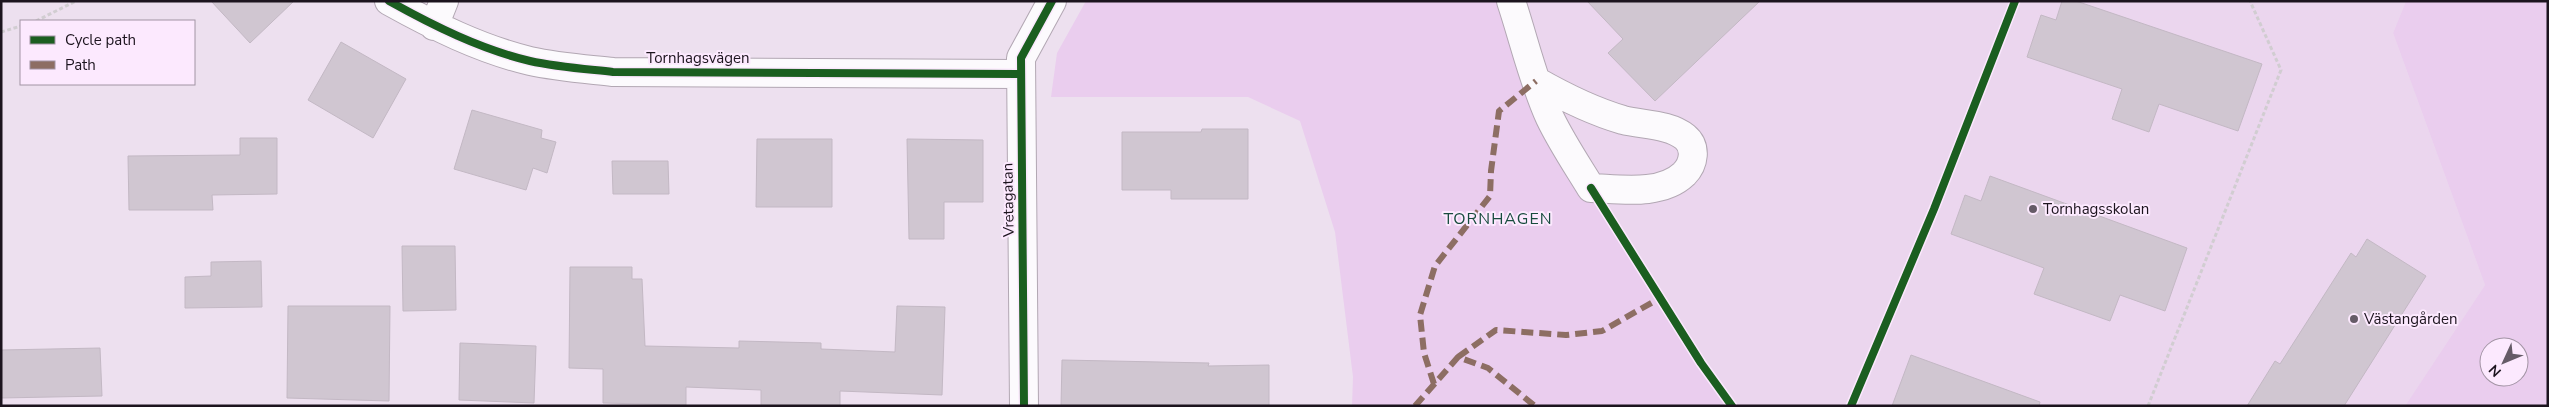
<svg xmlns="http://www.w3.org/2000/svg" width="2549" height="407" font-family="'Nunito Sans',sans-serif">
	<rect width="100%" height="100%" fill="#ede0ef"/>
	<!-- built -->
	<path fill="#ebd6ee" d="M1513 1H2406L2393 33 2485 285 2405 406H1739L1703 360 1562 132Z"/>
	<!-- green -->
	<path fill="#eacdee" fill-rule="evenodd" d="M1086 1H1513L1562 132 1703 360 1739 406H1352L1353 377 1335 232 1300 121 1248 97H1051L1057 53Z
		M2406 1H2548V406H2405L2485 285 2393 33ZM2489 347H2519V377H2489Z"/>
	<!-- building -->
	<path fill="#d0c6d1" stroke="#c3b8c4" d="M211 1H294L250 43Z
		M1587 1H1760L1655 101 1608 53 1623 39Z
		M2062 1H2076L2262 64 2238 131 2159 104 2149 132 2112 119 2122 89 2027 57 2041 15 2056 20Z
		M341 42 406 79 373 138 308 100Z
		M472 110 542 130 541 138 556 142 547 173 533 168 526 190 454 169Z
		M1202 129H1248V199H1171V190H1122V132H1201Z
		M240 138H277V194L212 195 213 210H129L128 156 240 155Z
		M757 139H832V207H756Z
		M907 139 983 140V202H944V239H909Z
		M612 161H668L669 194H613Z
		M1990 176 2187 248 2165 311 2120 295 2110 321 2034 294 2044 268 1951 234 1965 195 1981 201Z
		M2367 239 2426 276 2344 406H2247L2275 361 2280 364 2351 253 2356 257Z
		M402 246H455L456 310 403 311Z
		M261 261 262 307 185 308V277L211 276V262Z
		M570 267H632V279H642L645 346 739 348V341L821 343V349L895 352 897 306 945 307 942 395 840 391V406H761V390L686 387V405L603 403V369L569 368Z
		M288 306H390L389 401 287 398Z
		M460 343 536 346 534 403 459 400Z
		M100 348 102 396 1 398V350Z
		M1911 355 2040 402 2039 406H1892Z
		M1062 360 1209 363 1208 366 1269 365V406H1061Z"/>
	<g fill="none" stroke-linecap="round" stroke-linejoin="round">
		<!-- minor casing -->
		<g stroke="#b2a7b3" stroke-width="30">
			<path id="minor" d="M389 1C434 26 480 49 530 61 557 67 586 69 613 72L1021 74
				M1511 1C1524 40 1533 81 1550 118 1562 143 1577 165 1591 188 1620 189 1661 196 1684 174 1694 164 1697 147 1685 137 1669 124 1643 125 1623 120 1592 111 1564 97 1536 81
				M434 26 444 1
				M1024 406 1021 58 1052 1"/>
		</g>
		<!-- path -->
		<path stroke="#d1cdd1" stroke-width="3" stroke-dasharray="4 2.5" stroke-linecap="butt" d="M36 21 76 1
			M1 32 21 26
			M2148 406 2281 70 2250 1"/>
		<!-- minor -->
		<use href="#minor" stroke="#fcfafd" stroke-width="28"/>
		<!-- quiet -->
		<path stroke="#8d6e63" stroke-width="6" stroke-dasharray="12 6" stroke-linecap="butt" d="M1458 357 1496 330 1566 335 1602 331 1660 298
			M1434 384 1424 353 1420 315 1435 266 1490 196 1491 171 1499 111 1536 81
			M1415 406 1458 357 1488 368 1535 406"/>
		<!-- cycleway casing -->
		<g stroke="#fce9fe" stroke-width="11">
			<path id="cycleway" d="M389 1C434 26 480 49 530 61 557 67 586 69 613 72L1021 74
				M1591 188 1701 363 1732 406
				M1024 406 1021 58 1052 1
				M1851 406 1934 209 2015 1"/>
		</g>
		<!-- cycleway -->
		<use href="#cycleway" stroke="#1b5e20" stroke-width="8"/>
	</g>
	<!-- markers -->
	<g fill="#655b67" stroke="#fce9fe" stroke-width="2">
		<circle cx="2033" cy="209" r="5"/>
		<circle cx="2354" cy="319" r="5"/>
	</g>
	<g text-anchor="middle" stroke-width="4" stroke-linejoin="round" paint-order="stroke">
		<!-- street labels -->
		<g font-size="15" fill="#1c141e" stroke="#fce9fe">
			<text x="698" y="63">Tornhagsvägen</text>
			<text transform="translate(1008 200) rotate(-91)" y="5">Vretagatan</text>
		</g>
		<!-- poi labels -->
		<g font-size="15" fill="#1c141e" stroke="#fce9fe" text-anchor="start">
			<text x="2043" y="214">Tornhagsskolan</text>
			<text x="2364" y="324">Västangården</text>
		</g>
		<!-- neighbourhood labels -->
		<g font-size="16" letter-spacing="1" fill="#184c3e" stroke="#fce9fe">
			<text x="1498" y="224">TORNHAGEN</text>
		</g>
	</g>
	<!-- border -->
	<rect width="2549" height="407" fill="none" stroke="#1c141e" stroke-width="5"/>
	<!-- legend -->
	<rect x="20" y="20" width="175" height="65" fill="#fce9fe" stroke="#a294a4"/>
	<rect x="30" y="36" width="25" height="8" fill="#1b5e20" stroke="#a294a4"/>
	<text x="65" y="45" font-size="15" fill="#1c141e">Cycle path</text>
	<rect x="30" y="61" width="25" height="8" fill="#8d6e63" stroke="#a294a4"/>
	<text x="65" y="70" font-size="15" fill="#1c141e">Path</text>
	<!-- north arrow -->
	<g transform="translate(2504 362) rotate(226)"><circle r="24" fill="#fce9fe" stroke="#a294a4"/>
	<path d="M0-4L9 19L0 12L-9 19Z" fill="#655b67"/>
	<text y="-8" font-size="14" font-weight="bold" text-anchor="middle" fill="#1c141e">N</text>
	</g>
</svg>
